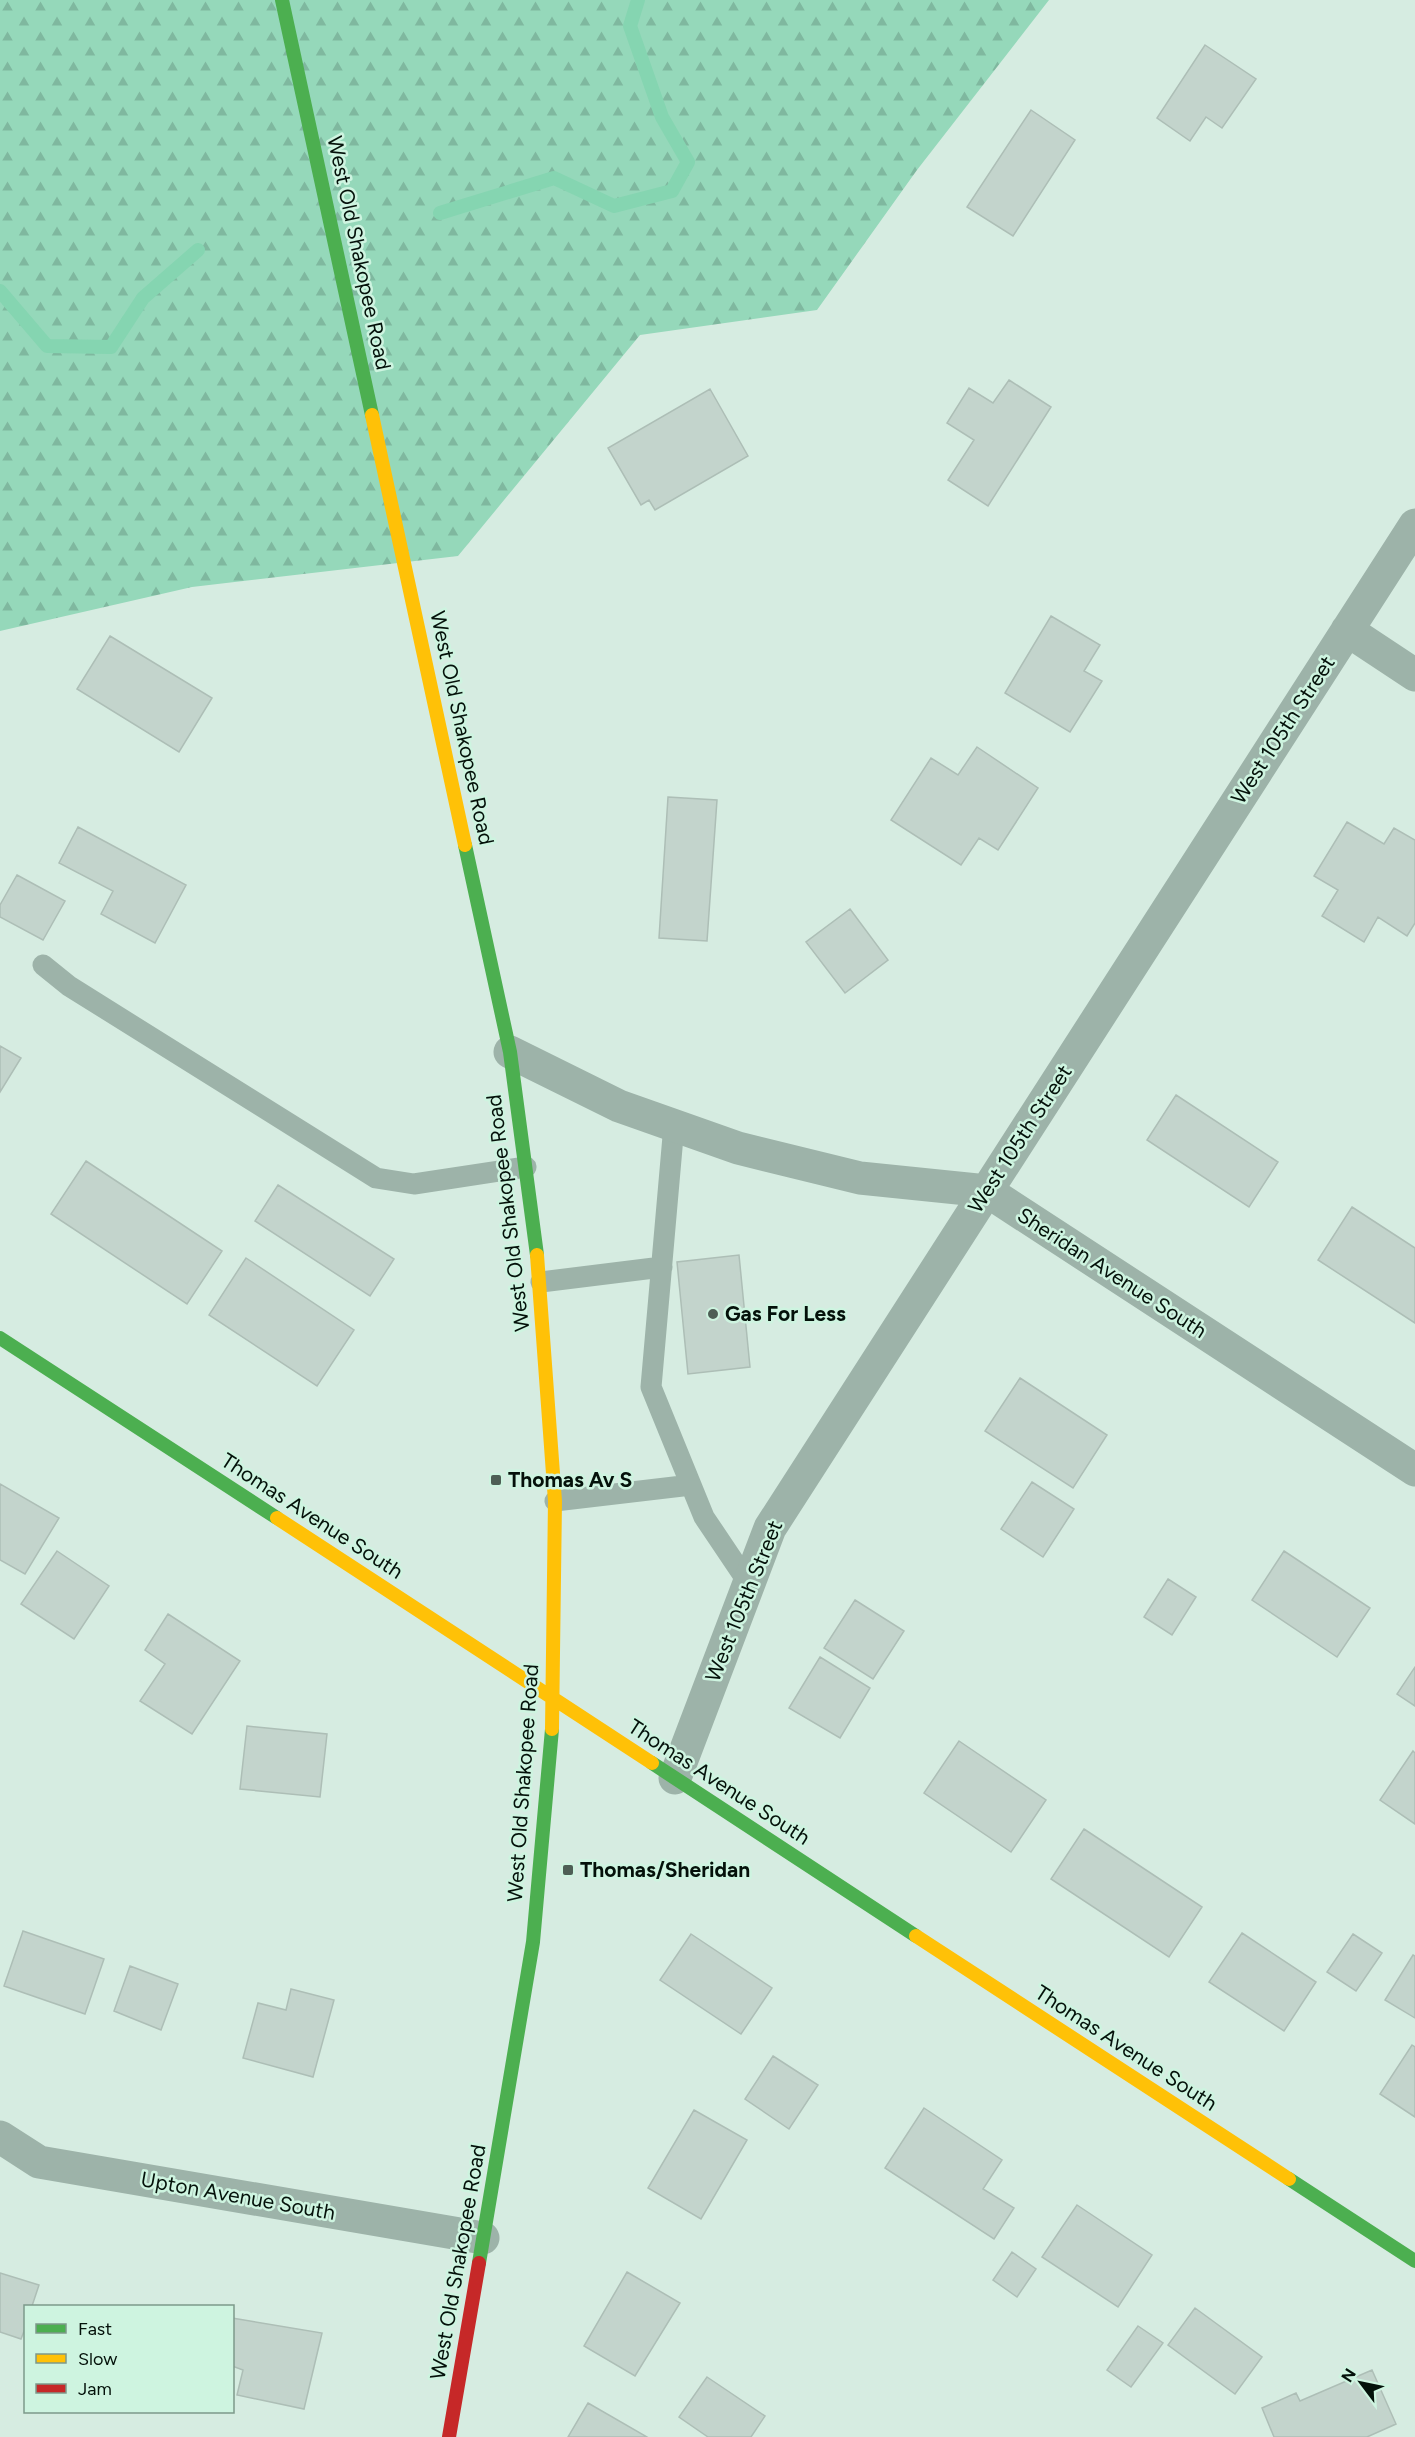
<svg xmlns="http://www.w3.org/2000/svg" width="1415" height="2437" font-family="Figtree,sans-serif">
	<defs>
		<pattern id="forest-firs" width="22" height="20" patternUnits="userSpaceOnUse" patternTransform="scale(1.5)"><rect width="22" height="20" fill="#95d8ba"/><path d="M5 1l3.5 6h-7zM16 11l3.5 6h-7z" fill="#7fb89f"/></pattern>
	</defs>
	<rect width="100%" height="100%" fill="#d6ece1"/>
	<!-- forest -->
	<path fill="url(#forest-firs)" d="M0 0H1049L917 170 817 310 640 335 458 556 192 587 0 631Z"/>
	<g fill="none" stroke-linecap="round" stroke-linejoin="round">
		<!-- stream -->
		<path stroke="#85d5b1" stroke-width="14" d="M440 213 554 178 614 206 672 191 688 162 662 117 630 26 638 0
			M0 291 47 346 111 347 143 298 198 250"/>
	</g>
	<!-- building -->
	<path fill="#c3d4cc" stroke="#adbeb6" stroke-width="1.5" d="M1205 45 1256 79 1222 128 1206 117 1190 141 1157 118Z
		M1031 110 1075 140 1013 236 967 207Z
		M1009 380 1051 407 988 506 948 480 974 440 947 423 969 388 993 403Z
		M710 389 748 456 655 510 649 500 641 505 608 448Z
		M1051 616 1100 645 1084 671 1102 681 1070 732 1005 693Z
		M110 636 212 698 179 752 77 689Z
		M977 747 1038 788 998 850 979 838 961 865 891 820 931 758 958 775Z
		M668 797 717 800 707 941 659 938Z
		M1347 822 1384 844 1394 828 1415 840V923L1407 936 1378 917 1364 942 1322 916 1338 890 1314 876Z
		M78 827 186 885 155 943 101 914 113 891 59 863Z
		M17 875 65 901 43 940 0 917V905Z
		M850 909 888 960 845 993 806 942Z
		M0 1046 21 1058 0 1092Z
		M1176 1095 1278 1162 1249 1207 1147 1140Z
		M86 1161 222 1251 187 1304 51 1214Z
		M278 1185 394 1259 370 1296 255 1221Z
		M1352 1207 1415 1248V1323L1318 1260Z
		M739 1255 750 1367 688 1374 677 1262Z
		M246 1258 354 1330 317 1386 209 1315Z
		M1020 1378 1107 1435 1073 1488 985 1431Z
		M1032 1482 1074 1509 1043 1557 1001 1529Z
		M0 1484 59 1518 25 1574 0 1560Z
		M57 1551 109 1586 74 1639 21 1604Z
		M1284 1551 1370 1608 1337 1657 1252 1600Z
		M1168 1579 1196 1597 1172 1635 1144 1617Z
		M855 1600 904 1631 873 1679 824 1648Z
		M168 1614 240 1661 192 1734 140 1701 165 1664 145 1650Z
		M820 1657 870 1688 840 1738 789 1708Z
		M1415 1667V1706L1397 1694Z
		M247 1726 327 1734 320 1797 240 1789Z
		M959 1741 1046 1800 1011 1852 924 1793Z
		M1413 1751 1415 1753V1824L1380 1800Z
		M1084 1829 1202 1907 1169 1957 1051 1879Z
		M23 1931 104 1959 85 2014 4 1986Z
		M1242 1933 1316 1982 1284 2031 1209 1982Z
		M691 1934 772 1988 741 2034 660 1980Z
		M1353 1934 1382 1953 1356 1991 1327 1972Z
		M1413 1955 1415 1956V2018L1385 2000Z
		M130 1966 178 1984 161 2030 114 2011Z
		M291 1989 334 2000 313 2077 243 2058 258 2003 286 2010Z
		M1412 2045 1415 2047V2117L1380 2094Z
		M773 2056 818 2085 789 2129 745 2099Z
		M924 2108 1002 2160 983 2189 1014 2208 994 2239 885 2168Z
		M694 2110 747 2140 701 2219 648 2188Z
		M1077 2205 1152 2255 1118 2307 1042 2257Z
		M1012 2252 1036 2269 1017 2297 993 2280Z
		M627 2272 680 2303 635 2376 584 2346Z
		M0 2273 39 2285 32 2306H26V2326L21 2339 0 2332Z
		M1195 2308 1262 2357 1235 2394 1168 2345Z
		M232 2318 322 2333 304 2409 237 2395 243 2370 232 2366Z
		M1138 2326 1163 2343 1131 2387 1107 2370Z
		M1372 2370 1396 2424 1367 2437H1274L1262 2408 1296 2393 1300 2401Z
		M707 2377 765 2416 751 2437H708L679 2417Z
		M588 2403 647 2437H568Z"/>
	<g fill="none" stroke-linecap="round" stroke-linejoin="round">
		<!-- lane -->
		<path stroke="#9db3a9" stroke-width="21" d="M43 965 69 986 376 1178 414 1184 526 1167
			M674 1125 651 1387 704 1517 749 1584
			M541 1282 662 1267
			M555 1501 691 1485"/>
		<!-- street -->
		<path stroke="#9db3a9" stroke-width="33" d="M1347 630 1415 675
			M510 1052 619 1106 738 1148 860 1178 987 1191 1415 1470
			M675 1778 770 1528 1415 525
			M0 2137 39 2162 483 2238"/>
		<!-- fast -->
		<path stroke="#4caf50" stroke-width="14" d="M282 0 372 415
			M465 845 510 1052 537 1255
			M0 1338 277 1518
			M652 1763 916 1936
			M1289 2179 1415 2261
			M479 2263 533 1942 552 1729"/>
		<!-- slow -->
		<path stroke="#ffc107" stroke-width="14" d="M372 415 465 845
			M537 1255 555 1501 552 1729
			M277 1518 652 1763
			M916 1936 1289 2179"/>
		<!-- jam -->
		<path stroke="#c62828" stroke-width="14" d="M449 2437 479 2263"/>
	</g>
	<!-- markers -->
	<g fill="#4e5e55" stroke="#cef4e0" stroke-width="2">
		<circle cx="713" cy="1314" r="6"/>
		<rect x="490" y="1474" width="12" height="12" rx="3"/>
		<rect x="562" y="1864" width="12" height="12" rx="3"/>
	</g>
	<g text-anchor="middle" stroke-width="5" stroke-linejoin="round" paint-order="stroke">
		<!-- street labels -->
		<g font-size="21" fill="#04110a" stroke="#cef4e0">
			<text transform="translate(359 253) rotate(78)" y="7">West Old Shakopee Road</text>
			<text transform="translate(462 728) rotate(78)" y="7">West Old Shakopee Road</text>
			<text transform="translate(1283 730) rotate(-57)" y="7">West 105th Street</text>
			<text transform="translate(1020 1139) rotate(-57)" y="7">West 105th Street</text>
			<text transform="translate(508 1213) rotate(-97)" y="7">West Old Shakopee Road</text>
			<text transform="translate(1112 1273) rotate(33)" y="7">Sheridan Avenue South</text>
			<text transform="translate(312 1516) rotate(33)" y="7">Thomas Avenue South</text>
			<text transform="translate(744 1601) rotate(-68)" y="7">West 105th Street</text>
			<text transform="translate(719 1782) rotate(33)" y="7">Thomas Avenue South</text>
			<text transform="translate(523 1783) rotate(-86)" y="7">West Old Shakopee Road</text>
			<text transform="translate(1126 2048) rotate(33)" y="7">Thomas Avenue South</text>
			<text transform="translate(238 2196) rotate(10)" y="7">Upton Avenue South</text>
			<text transform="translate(458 2262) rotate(-80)" y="7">West Old Shakopee Road</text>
		</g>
		<!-- poi labels -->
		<g font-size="21" font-weight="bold" fill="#04110a" stroke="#cef4e0" text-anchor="start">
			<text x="725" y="1321">Gas For Less</text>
			<text x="508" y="1487">Thomas Av S</text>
			<text x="580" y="1877">Thomas/Sheridan</text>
		</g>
	</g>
	<!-- legend -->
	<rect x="24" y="2305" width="210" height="108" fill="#cef4e0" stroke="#7d998a" stroke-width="1.5"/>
	<rect x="36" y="2324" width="30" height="9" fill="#4caf50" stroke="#7d998a" stroke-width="1.5"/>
	<text x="78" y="2335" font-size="18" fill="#04110a">Fast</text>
	<rect x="36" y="2354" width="30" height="9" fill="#ffc107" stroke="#7d998a" stroke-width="1.5"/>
	<text x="78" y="2365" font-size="18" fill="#04110a">Slow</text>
	<rect x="36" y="2384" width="30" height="9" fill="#c62828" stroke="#7d998a" stroke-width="1.5"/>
	<text x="78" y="2395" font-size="18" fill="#04110a">Jam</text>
	<!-- north arrow -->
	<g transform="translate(1361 2383) rotate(302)" stroke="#cef4e0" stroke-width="4.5" paint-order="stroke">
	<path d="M0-4.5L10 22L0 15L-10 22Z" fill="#04110a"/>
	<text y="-9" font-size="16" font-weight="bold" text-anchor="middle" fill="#04110a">N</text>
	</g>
</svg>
